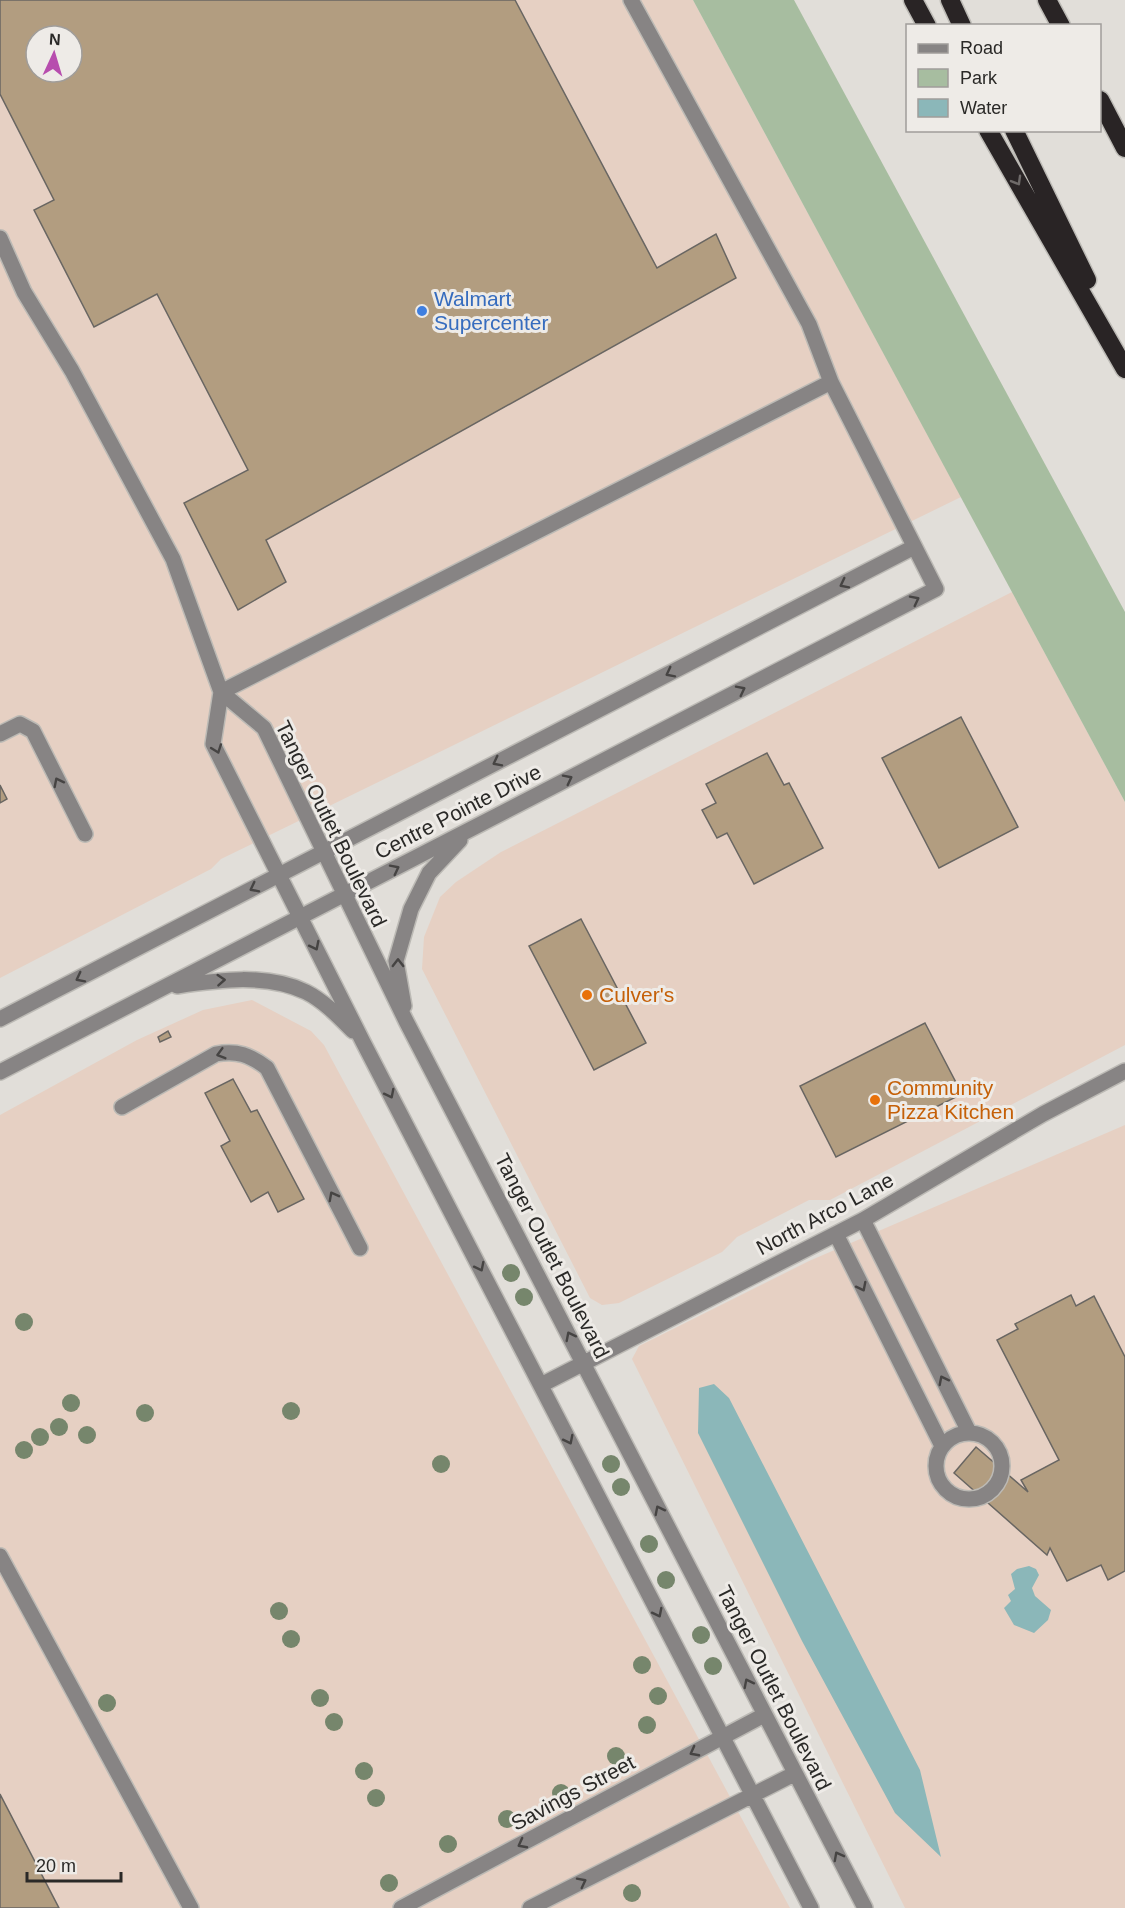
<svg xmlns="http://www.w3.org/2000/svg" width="1125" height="1908" font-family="Helvetica,sans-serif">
	<rect width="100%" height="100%" fill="#e1ded9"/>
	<!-- commercial -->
	<path fill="#e6d0c3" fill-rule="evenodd" d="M0 0H693L961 497 221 859 211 869 0 978ZM36 36H72V72H36Z
		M1012 592 1125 802V1045L830 1200H809L737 1237 722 1252 619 1303 602 1305 590 1298 422 969 424 937 440 897 456 882 501 852Z
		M252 1000 311 1031 324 1045 790 1908H0V1115L137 1040 203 1010Z
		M1125 1125V1908H905L632 1359 639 1346 809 1261Z"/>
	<!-- green -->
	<path fill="#a7bda0" d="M693 0H794L1125 612V802Z"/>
	<!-- water -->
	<path fill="#8bb7b9" d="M714 1384 729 1398 920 1770 941 1857 895 1813 802 1641 698 1433 699 1388Z
		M1029 1566 1036 1569 1039 1575 1032 1588 1035 1596 1051 1610 1048 1620 1034 1633 1014 1625 1004 1608 1011 1601 1008 1595 1015 1589 1011 1574 1017 1569Z"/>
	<!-- building -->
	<path fill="#b29d80" stroke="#696662" stroke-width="1.5" fill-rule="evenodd" d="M0 0H515L657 268 716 234 736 278 266 540 286 582 238 610 184 503 248 470 157 294 94 327 34 210 54 200 0 94ZM36 36H72V72H36Z
		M961 717 1018 827 939 868 882 758Z
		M767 753 784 785 789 783 823 848 754 884 727 833 717 838 702 810 716 803 706 784Z
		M0 785 7 799 0 803Z
		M581 919 646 1043 594 1070 529 946Z
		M925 1023 962 1094 836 1157 800 1086Z
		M168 1031 171 1037 160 1042 158 1037Z
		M233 1079 251 1112 257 1110 304 1199 278 1212 268 1192 251 1202 221 1146 230 1141 205 1093Z
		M1071 1295 1076 1306 1094 1296 1125 1357V1571L1108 1580 1101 1565 1067 1581 1050 1548 1047 1555 954 1473 976 1447 1028 1492 1021 1480 1059 1460 997 1340 1018 1329 1015 1324Z
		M0 1794 59 1908H0Z"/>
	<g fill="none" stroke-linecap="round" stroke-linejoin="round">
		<!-- minor casing -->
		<g stroke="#bcbab5" stroke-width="18">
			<path id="minor" d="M631 0 809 324 831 382
				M0 238 24 292 72 371 173 559 221 692 831 382 936 589 0 1072
				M221 692 264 728 406 1021 865 1908
				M221 692 213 744 363 1042 811 1908
				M0 734 20 724 33 731 85 834
				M177 986C218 980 267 973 306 992 324 1001 339 1017 353 1031
				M404 1006 396 961 411 909 429 873 460 840
				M0 1019 914 547
				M122 1107 216 1054C237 1050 250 1055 267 1068L360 1248
				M863 1220 969 1432
				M836 1234 942 1446
				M541 1385 863 1220 1043 1114 1125 1071
				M936 1466a33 33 0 1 1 66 0a33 33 0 1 1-66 0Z
				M0 1556 191 1908
				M401 1908 764 1715
				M530 1908 794 1774"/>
		</g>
		<!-- highway casing -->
		<g stroke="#bcbab5" stroke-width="21">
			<path id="highway" d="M913 0 927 26
				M950 0 962 26
				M1047 0 1061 26
				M1100 100 1125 148
				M988 130 1125 369
				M1014 130 1087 280"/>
		</g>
		<!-- minor -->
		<use href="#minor" stroke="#878484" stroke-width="15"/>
		<!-- highway -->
		<use href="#highway" stroke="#292425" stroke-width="18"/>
	</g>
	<!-- trees -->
	<g fill="#76866c">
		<circle cx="511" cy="1273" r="9"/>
		<circle cx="524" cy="1297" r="9"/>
		<circle cx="24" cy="1322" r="9"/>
		<circle cx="71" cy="1403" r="9"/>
		<circle cx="291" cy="1411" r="9"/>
		<circle cx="145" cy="1413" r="9"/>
		<circle cx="59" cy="1427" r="9"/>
		<circle cx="87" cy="1435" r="9"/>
		<circle cx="40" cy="1437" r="9"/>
		<circle cx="24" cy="1450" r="9"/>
		<circle cx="441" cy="1464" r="9"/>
		<circle cx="611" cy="1464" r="9"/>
		<circle cx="621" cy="1487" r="9"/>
		<circle cx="649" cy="1544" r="9"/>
		<circle cx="666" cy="1580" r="9"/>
		<circle cx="279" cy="1611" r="9"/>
		<circle cx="701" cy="1635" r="9"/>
		<circle cx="291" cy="1639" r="9"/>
		<circle cx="642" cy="1665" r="9"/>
		<circle cx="713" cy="1666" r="9"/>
		<circle cx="658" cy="1696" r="9"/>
		<circle cx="320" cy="1698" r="9"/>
		<circle cx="107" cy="1703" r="9"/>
		<circle cx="334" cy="1722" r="9"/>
		<circle cx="647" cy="1725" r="9"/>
		<circle cx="616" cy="1756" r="9"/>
		<circle cx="364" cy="1771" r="9"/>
		<circle cx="561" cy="1793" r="9"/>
		<circle cx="376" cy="1798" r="9"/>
		<circle cx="507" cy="1819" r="9"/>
		<circle cx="448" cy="1844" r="9"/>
		<circle cx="389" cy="1883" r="9"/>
		<circle cx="632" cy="1893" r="9"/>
	</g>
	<!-- one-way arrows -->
	<defs><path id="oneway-chevron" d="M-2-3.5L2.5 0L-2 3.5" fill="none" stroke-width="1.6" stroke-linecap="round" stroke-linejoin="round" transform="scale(1.5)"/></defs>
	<use stroke="#6e6a69" href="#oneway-chevron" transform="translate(1017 181) rotate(60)"/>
	<g stroke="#464443">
		<use href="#oneway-chevron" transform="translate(844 584) rotate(153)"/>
		<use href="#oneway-chevron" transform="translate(915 600) rotate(-27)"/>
		<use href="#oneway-chevron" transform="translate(670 673) rotate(153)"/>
		<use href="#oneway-chevron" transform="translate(741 690) rotate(-27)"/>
		<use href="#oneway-chevron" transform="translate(217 749) rotate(70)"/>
		<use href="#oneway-chevron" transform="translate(497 762) rotate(153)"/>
		<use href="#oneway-chevron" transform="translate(568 779) rotate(-27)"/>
		<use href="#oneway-chevron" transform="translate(58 782) rotate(-117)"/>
		<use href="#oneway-chevron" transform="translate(395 869) rotate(-27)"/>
		<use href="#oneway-chevron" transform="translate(254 888) rotate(153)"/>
		<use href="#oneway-chevron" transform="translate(315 946) rotate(63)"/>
		<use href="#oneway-chevron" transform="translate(398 963) rotate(-90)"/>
		<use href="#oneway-chevron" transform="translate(80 978) rotate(153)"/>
		<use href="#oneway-chevron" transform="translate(221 980) rotate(-4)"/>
		<use href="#oneway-chevron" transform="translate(221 1054) rotate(164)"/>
		<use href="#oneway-chevron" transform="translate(390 1094) rotate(63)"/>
		<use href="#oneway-chevron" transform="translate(333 1196) rotate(-118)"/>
		<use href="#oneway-chevron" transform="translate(480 1267) rotate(63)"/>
		<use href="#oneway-chevron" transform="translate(862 1287) rotate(63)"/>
		<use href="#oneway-chevron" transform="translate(570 1336) rotate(-117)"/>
		<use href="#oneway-chevron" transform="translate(943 1380) rotate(-117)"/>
		<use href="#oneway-chevron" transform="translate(569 1440) rotate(63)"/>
		<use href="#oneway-chevron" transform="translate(659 1510) rotate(-117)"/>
		<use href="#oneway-chevron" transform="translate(658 1613) rotate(63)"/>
		<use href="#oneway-chevron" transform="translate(748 1683) rotate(-117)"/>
		<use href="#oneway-chevron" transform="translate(694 1752) rotate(152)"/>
		<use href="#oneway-chevron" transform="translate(522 1844) rotate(152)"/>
		<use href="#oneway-chevron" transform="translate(838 1856) rotate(-118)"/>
		<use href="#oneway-chevron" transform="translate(582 1882) rotate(-27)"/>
	</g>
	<!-- markers -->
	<circle fill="#3f7fe0" stroke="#eeebe7" stroke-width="2" cx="422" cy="311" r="6"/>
	<g fill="#e8710a" stroke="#eeebe7" stroke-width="2">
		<circle cx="587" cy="995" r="6"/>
		<circle cx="875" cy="1100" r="6"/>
	</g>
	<g text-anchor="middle" stroke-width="6" stroke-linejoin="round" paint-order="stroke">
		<!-- shop labels -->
		<g font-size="21" fill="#366cbe" stroke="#eeebe7" text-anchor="start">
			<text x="434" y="306">Walmart<tspan x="434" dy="24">Supercenter</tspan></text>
		</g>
		<!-- street labels -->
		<g font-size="21" fill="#2a2927" stroke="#eeebe7">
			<text transform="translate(458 812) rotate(-27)" y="7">Centre Pointe Drive</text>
			<text transform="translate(331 824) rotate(64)" y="7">Tanger Outlet Boulevard</text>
			<text transform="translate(825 1214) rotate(-28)" y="7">North Arco Lane</text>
			<text transform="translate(552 1256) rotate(63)" y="7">Tanger Outlet Boulevard</text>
			<text transform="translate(774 1688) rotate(63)" y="7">Tanger Outlet Boulevard</text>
			<text transform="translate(573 1793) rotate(-28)" y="7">Savings Street</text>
		</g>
		<!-- food labels -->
		<g font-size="21" fill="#c56008" stroke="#eeebe7" text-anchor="start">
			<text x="599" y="1002">Culver's</text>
			<text x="887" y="1095">Community<tspan x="887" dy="24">Pizza Kitchen</tspan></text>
		</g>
	</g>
	<!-- legend -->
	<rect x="906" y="24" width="195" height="108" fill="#eeebe7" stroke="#a09d9a" stroke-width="1.5"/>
	<rect x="918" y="44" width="30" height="9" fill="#878484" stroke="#a09d9a" stroke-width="1.5"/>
	<text x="960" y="54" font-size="18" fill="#2a2927">Road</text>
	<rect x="918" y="69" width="30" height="18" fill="#a7bda0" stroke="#a09d9a" stroke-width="1.5"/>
	<text x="960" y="84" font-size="18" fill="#2a2927">Park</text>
	<rect x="918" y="99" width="30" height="18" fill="#8bb7b9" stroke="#a09d9a" stroke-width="1.5"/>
	<text x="960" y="114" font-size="18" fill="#2a2927">Water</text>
	<!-- north arrow -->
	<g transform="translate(54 54) rotate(4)"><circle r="28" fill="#eeebe7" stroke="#a09d9a" stroke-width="1.5"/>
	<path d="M0-4.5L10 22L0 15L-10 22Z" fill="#b74dae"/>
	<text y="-9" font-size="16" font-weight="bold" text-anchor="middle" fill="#2a2927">N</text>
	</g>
	<!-- scale -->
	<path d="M27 1872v9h94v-9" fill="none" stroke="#2a2927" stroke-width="3"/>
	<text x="36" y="1872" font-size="18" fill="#2a2927" stroke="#eeebe7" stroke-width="4.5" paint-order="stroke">20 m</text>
</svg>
